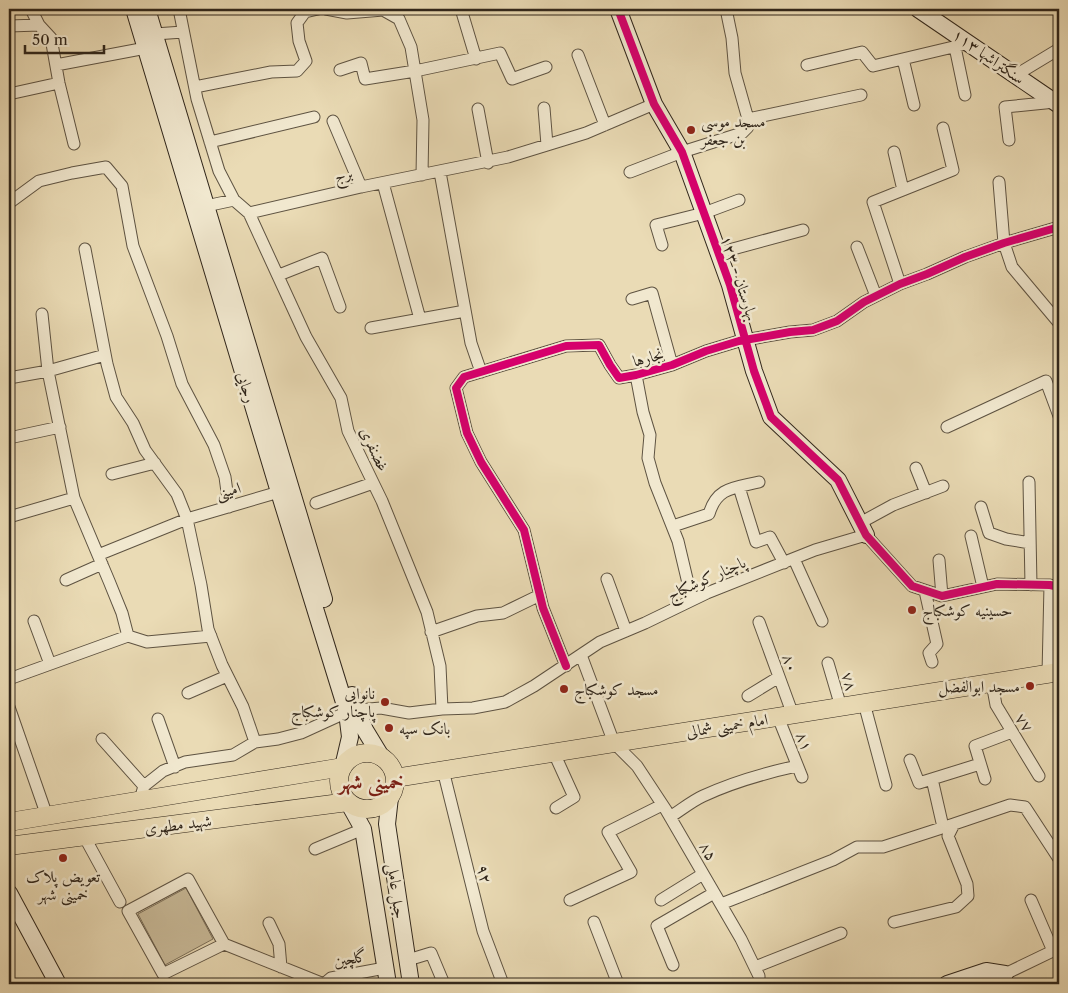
<svg xmlns="http://www.w3.org/2000/svg" width="1068" height="993" font-family="'Libre Caslon Text',Amiri,serif">
	<rect width="100%" height="100%" fill="#eadbb5"/>
	<filter id="stains"><feTurbulence type="fractalNoise" baseFrequency=".004" numOctaves="4"/><feColorMatrix values="0 0 0 0 .2 0 0 0 0 .09 0 0 0 0 .02 0 0 0 .5 -.17"/></filter>
	<radialGradient id="worn" r=".72"><stop offset=".6" stop-color="#630" stop-opacity="0"/><stop offset="1" stop-color="#630" stop-opacity=".3"/></radialGradient>
	<!-- green -->
	<path fill="#cabc9b" stroke="#7d715b" d="M186 888 213 939 165 965 138 914Z"/>
	<g fill="none" stroke-linecap="round" stroke-linejoin="round">
		<!-- street casing -->
		<g stroke="#5e5342" stroke-width="13">
			<path id="street" d="M31 9 39 25
				M179 9 197 99 219 171 234 200 249 213 361 187 508 157 586 133 654 104
				M326 9 347 13 383 10 399 19 411 47 423 120 422 175
				M461 9 476 59
				M9 26 39 25 51 38 59 83 74 144
				M155 34 183 32
				M955 47 965 95
				M578 55 605 125
				M903 59 914 105
				M56 65 146 48
				M807 65 862 52 873 66 970 43
				M340 70 361 63 365 79 415 71 500 53 512 79 546 67
				M1016 75 1059 49
				M195 87 271 72 297 71 306 61 299 41 297 23 305 12 318 9
				M9 94 59 83
				M544 108 547 145
				M478 109 488 163
				M748 119 861 95
				M333 121 361 187
				M1009 140 1005 107 1055 102
				M210 142 314 117
				M894 152 903 190
				M440 172 471 343 481 372
				M630 172 682 152 742 133 748 127V119L735 73 732 38 726 9
				M999 182 1004 243 1012 267 1059 323
				M383 183 420 319
				M9 203 39 181 72 173 106 167 122 186 133 246 167 336 182 384 214 445 225 477 229 507
				M206 206 234 200
				M249 213 306 337 341 398 348 431 382 501 427 612 440 666 442 709
				M662 245 656 225 704 213 739 200
				M857 247 876 296
				M85 249 107 364 116 397 133 423 145 450 177 494 187 519 201 585 208 629 222 665 243 707 255 742 233 755 185 762 163 771 144 786 140 800
				M718 253 803 230
				M279 275 322 258 340 307
				M900 284 873 202 953 170 943 128
				M632 299 652 293 672 365
				M42 314 48 371 74 498 109 581 122 613 128 636 147 642 211 636
				M371 328 465 311
				M636 375 643 412 650 435 648 458 655 483 678 541 692 600
				M9 378 48 371 105 355
				M947 427 1046 381 1059 416
				M9 438 60 427
				M916 468 926 493
				M112 474 155 463
				M1029 482 1031 585
				M739 487 756 542 770 537 784 563
				M316 503 373 483
				M981 507 989 533 1006 539 1030 543
				M9 517 74 498
				M860 523 893 505 943 486
				M673 526 709 514C717 487 734 488 759 482
				M971 536 983 587
				M98 555 187 519 279 492
				M794 559 822 621
				M939 560 942 596
				M607 579 626 631
				M66 580 102 564
				M925 591 937 644 929 653 932 662
				M34 621 50 664
				M759 622 793 715
				M431 632 477 616 503 613 540 595
				M581 655 614 743 637 766 666 810 741 939 759 976V984
				M828 663 841 707
				M566 666 543 608 524 530 481 462 467 433 456 388 464 377 566 346 599 345 610 365 619 378 636 375 672 365 706 351 739 341 790 332 813 330 837 321 864 302 900 284 927 274 965 257 1004 243 1059 227
				M1048 674 1050 585
				M9 679 128 636
				M992 683 996 705 1039 776
				M188 693 227 676
				M748 696 779 677
				M864 703 886 785
				M9 707 47 816
				M358 710 381 708 409 713 442 709 473 708 505 702 534 686 600 642 645 623 707 593 815 550 866 535 912 586 942 596 997 584 1050 585 1059 587
				M778 717 802 777
				M158 719 175 767
				M102 739 144 786
				M255 742 278 739 301 733 347 712
				M554 753 574 797 556 808
				M910 760 919 783 980 764
				M443 770 483 931 503 984
				M932 779 943 827
				M985 779 975 746 1012 732
				M670 817C681 810 692 801 703 796 733 782 765 773 797 766
				M84 836 120 902
				M315 849 363 829
				M570 900 631 872 608 832 662 805
				M661 900 703 874
				M1031 900 1053 951
				M721 904 833 860 857 847H883L954 824
				M594 922 618 984
				M894 922 956 907 968 896 967 884 948 836 954 824 1010 805 1025 807 1059 859
				M269 923 279 944 281 967
				M224 944 163 974 128 911 188 879 224 944 324 984 331 978 385 968
				M408 960 431 953 444 984
				M673 965 657 926 714 893
				M755 967 841 933
				M1004 984 1003 977 1005 974 1059 948"/>
		</g>
		<!-- secondary casing -->
		<g stroke="#30261b" stroke-width="18">
			<path id="secondary" d="M134 9 279 492 347 712 350 737 343 767
				M147 9 324 599
				M618 9 654 104 682 152 730 285 754 371 771 417 838 480 866 535
				M918 9 1059 105
				M352 695 365 730 382 758
				M390 797 387 824 411 984
				M348 802 363 829 388 984
				M9 893 58 984
				M947 984 986 971 1005 974"/>
		</g>
		<!-- primary casing -->
		<g stroke="#30261b" stroke-width="19">
			<path id="primary" d="M339 781a28 28 0 1 1 56 0a28 28 0 1 1-56 0Z
				M395 778 1059 672
				M9 822 343 767
				M9 846 348 802"/>
		</g>
		<!-- street -->
		<use href="#street" stroke="#f1e8cf" stroke-width="11"/>
		<!-- secondary -->
		<use href="#secondary" stroke="#f1e8cf" stroke-width="16"/>
		<!-- primary -->
		<use href="#primary" stroke="#eadbb5" stroke-width="18"/>
		<!-- cycleway casing -->
		<g stroke="#f1e8cf" stroke-width="11">
			<path id="cycleway" d="M618 9 654 104 682 152 730 285 754 371 771 417 838 480 866 535 912 586 942 596 997 584 1050 585 1059 587
				M566 666 543 608 524 530 481 462 467 433 456 388 464 377 566 346 599 345 610 365 619 378 636 375 672 365 706 351 739 341 790 332 813 330 837 321 864 302 900 284 927 274 965 257 1004 243 1059 227"/>
		</g>
		<!-- cycleway -->
		<use href="#cycleway" stroke="#d6006c" stroke-width="8"/>
	</g>
	<!-- markers -->
	<g fill="#8f2418" stroke="#f1e8cf" stroke-width="2">
		<circle cx="691" cy="130" r="5"/>
		<circle cx="912" cy="610" r="5"/>
		<circle cx="1030" cy="686" r="5"/>
		<circle cx="564" cy="689" r="5"/>
		<circle cx="385" cy="702" r="5"/>
		<circle cx="389" cy="728" r="5"/>
		<circle cx="63" cy="858" r="5"/>
	</g>
	<g text-anchor="middle" stroke-width="5" stroke-linejoin="round" paint-order="stroke">
		<!-- street labels -->
		<g font-size="16" fill="#30261b" stroke="#f1e8cf">
			<text transform="translate(989 56) rotate(35)" y="6">سنگتراشها ۱۱۳</text>
			<text transform="translate(343 174) rotate(-13)" y="6">برج</text>
			<text transform="translate(740 278) rotate(72)" y="6">بهارستان - ۱۲۳</text>
			<text transform="translate(648 357) rotate(-15)" y="6">نجارها</text>
			<text transform="translate(247 387) rotate(73)" y="6">رجایی</text>
			<text transform="translate(375 449) rotate(65)" y="6">غضنفری</text>
			<text transform="translate(228 490) rotate(-16)" y="6">امینی</text>
			<text transform="translate(706 578) rotate(-24)" y="6">پاچنار کوشکباج</text>
			<text transform="translate(791 663) rotate(70)" y="6">۸۰</text>
			<text transform="translate(850 681) rotate(74)" y="6">۷۸</text>
			<text transform="translate(1025 722) rotate(57)" y="6">۷۷</text>
			<text transform="translate(727 725) rotate(-9)" y="6">امام خمینی شمالی</text>
			<text transform="translate(805 741) rotate(69)" y="6">۸۱</text>
			<text transform="translate(178 824) rotate(-7)" y="6">شهید مطهری</text>
			<text transform="translate(709 851) rotate(59)" y="6">۸۵</text>
			<text transform="translate(485 874) rotate(76)" y="6">۹۲</text>
			<text transform="translate(397 891) rotate(82)" y="6">جبل عاملی</text>
			<text transform="translate(350 958) rotate(-11)" y="6">گلچین</text>
		</g>
		<!-- poi labels -->
		<g font-size="16" fill="#30261b" stroke="#f1e8cf" text-anchor="start">
			<text x="701" y="127">مسجد موسی<tspan x="701" dy="18">بن جعفر</tspan></text>
			<text x="922" y="616">حسینیه کوشکباج</text>
			<text x="1020" y="692" text-anchor="end">مسجد ابوالفضل</text>
			<text x="574" y="695">مسجد کوشکباج</text>
			<text x="375" y="699" text-anchor="end">نانوایی<tspan x="375" dy="18">پاچنار کوشکباج</tspan></text>
			<text x="399" y="734">بانک سپه</text>
			<text x="63" y="882" text-anchor="middle">تعویض پلاک<tspan x="63" dy="18">خمینی شهر</tspan></text>
		</g>
		<!-- district labels -->
		<g font-size="21" font-weight="bold" fill="#7a1f14" stroke="#f1e8cf">
			<text x="371" y="789">خمینی شهر</text>
		</g>
	</g>
	<!-- margin -->
	<rect width="1068" height="993" fill="none" stroke="#eadbb5" stroke-width="30"/>
	<rect x="10" y="10" width="1048" height="973" fill="none" stroke="#30261b" stroke-width="2.5"/>
	<rect x="15" y="15" width="1038" height="963" fill="none" stroke="#30261b"/>
	<!-- scale -->
	<path d="M25 45v8h79v-8" fill="none" stroke="#30261b" stroke-width="2.5"/>
	<text x="32" y="45" font-size="15" fill="#30261b" stroke="#f1e8cf" stroke-width="4" paint-order="stroke">50 m</text>
	<rect width="100%" height="100%" filter="url(#stains)"/>
	<rect width="100%" height="100%" fill="url(#worn)"/>
</svg>
